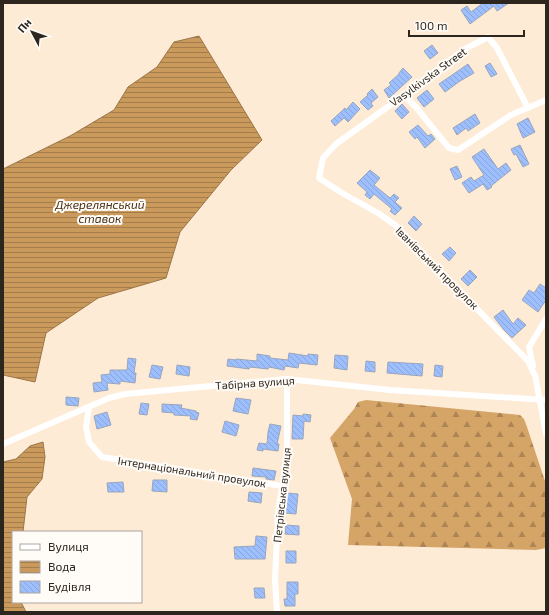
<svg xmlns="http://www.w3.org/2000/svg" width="549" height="615" font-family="'Exo 2',sans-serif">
	<defs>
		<pattern id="forest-firs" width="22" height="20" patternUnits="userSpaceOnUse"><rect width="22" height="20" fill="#d5a467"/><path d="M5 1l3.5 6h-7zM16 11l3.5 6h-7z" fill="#ad8554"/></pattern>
		<pattern id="water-rules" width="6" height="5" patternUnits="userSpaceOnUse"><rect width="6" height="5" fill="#ca995c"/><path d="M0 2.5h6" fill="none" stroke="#a47d4b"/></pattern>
		<pattern id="building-back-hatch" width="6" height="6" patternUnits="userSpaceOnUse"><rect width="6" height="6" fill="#9ebffe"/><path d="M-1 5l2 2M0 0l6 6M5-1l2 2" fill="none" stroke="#88a4d9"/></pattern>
	</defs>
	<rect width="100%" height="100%" fill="#feebd5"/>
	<!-- forest -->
	<path fill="url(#forest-firs)" d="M366 400 520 415 524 419 527 427 546 484V548L536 550 348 545 352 499 330 438 354 409 358 402Z"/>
	<!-- water -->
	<path fill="url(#water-rules)" stroke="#9b7649" d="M199 36 262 140 231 170 180 232 166 278 98 298 46 333 35 382 3 375V169L70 136 114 110 128 87 157 67 174 42Z
		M43 442 45 457 42 479 27 497 23 532H13V602H21L26 612H3V462L16 459 30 446Z"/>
	<!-- building -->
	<path fill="url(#building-back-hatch)" stroke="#99a5bc" d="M483 3H509L497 11 494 6 470 24 461 10 467 6 471 12Z
		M432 45 438 53 430 59 424 51Z
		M490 63 497 74 491 77 485 66Z
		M468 64 474 73 460 81 445 92 439 84Z
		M403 68 412 77 389 98 384 90 391 85 389 83 399 74V73Z
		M372 89 378 97 371 103 373 106 368 110 360 102 368 95 367 94Z
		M427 90 434 99 424 107 417 98Z
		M353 102 360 109 348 122 344 118 335 126 331 121 345 108 346 110Z
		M402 104 409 112 402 119 395 111Z
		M475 114 480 123 468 131 466 128 457 135 453 128Z
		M528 118 535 132 523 138 517 124Z
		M418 125 428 136 431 134 435 139 425 148 417 137 415 139 409 132Z
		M520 145 529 164 523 167 516 154 514 155 511 149Z
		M484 149 498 169 506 163 511 170 491 186 492 187 487 190 483 184 469 193 462 183 471 177 474 181 484 175 472 157Z
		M457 166 462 177 455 180 450 169Z
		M370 170 380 178 374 185 390 198 394 194 399 198 395 202 402 208 395 215 390 211 392 209 374 194 370 199 365 195 367 192 357 183Z
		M414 216 422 224 416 231 408 223Z
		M450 247 456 253 449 261 442 254Z
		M470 270 477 277 468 286 461 279Z
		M540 284 546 288V300L538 312 522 300 529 290 534 293Z
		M503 310 513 324 518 318 526 325 512 338 504 330 494 317Z
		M289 353 308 356V354L318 355 317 365 299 363 298 368 285 366 284 370 269 367 268 369 250 367 249 369 227 366 228 359 236 360V359L257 361V354L270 356V358L288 360Z
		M335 355 348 356 347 370 334 368Z
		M128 358 136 359 134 373H136L135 383 120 381V384L107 383 108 390 94 392 93 383 102 382 101 375 110 374V370H127Z
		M366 361 375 362V372L365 371Z
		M388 362 423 364 422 376 387 373Z
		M152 365 163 367 160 379 149 377Z
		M177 365 190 367 189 376 176 374Z
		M435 365 443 366 442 377 434 376Z
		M66 397 79 398 78 406 66 405Z
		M236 398 251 400 248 414 233 411Z
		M141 403 149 404 147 415 139 414Z
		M162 404 182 405 181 408 196 411V412L199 413 197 420 190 419 191 416 174 415V413L162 412Z
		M107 412 111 425 97 429 94 416Z
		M303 414 311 415 310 422 304 421 303 439H292L293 415 303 416Z
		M225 421 239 425 236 436 222 432Z
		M270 424 281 426 277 444H279L278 451 263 449V451L257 450 259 443 267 444 268 432Z
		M253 468 276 471 274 480 266 479V477L252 476Z
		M153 480H167V492L152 491Z
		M123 482 124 492H108L107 483Z
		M249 492 262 493 261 503 248 501Z
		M287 493 298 494 296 514 285 513Z
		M286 525 299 526V535L285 534Z
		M256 536 267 537 265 559H235L234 547 255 546Z
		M286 551H296V563H286Z
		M287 582H298V594H295V606H285L284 599H287Z
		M254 588H264L265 598H255Z"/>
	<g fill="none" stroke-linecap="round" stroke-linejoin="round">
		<!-- minor -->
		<path stroke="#fff" stroke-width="6" d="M404 96 416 107 449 148 458 150 511 115 546 100
			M528 108 497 48 488 37 465 49 414 88 336 144 323 158 319 178 342 193 378 213 395 225 528 361 536 378
			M533 366 529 347 546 319
			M535 375 546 434
			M89 407 86 427 89 442 102 457 282 486
			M3 444 109 398 125 394 287 379 390 390 546 400
			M277 612 275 580 278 514 287 455V379"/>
	</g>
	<g text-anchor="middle" stroke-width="4" stroke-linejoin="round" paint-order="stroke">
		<!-- street labels -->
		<g font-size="11" fill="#2d261e" stroke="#fffbf7">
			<text transform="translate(428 77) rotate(-36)" y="4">Vasylkivska Street</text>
			<text transform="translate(437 268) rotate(45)" y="4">Іванівський провулок</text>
			<text transform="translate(255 383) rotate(-4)" y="4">Табірна вулиця</text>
			<text transform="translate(192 472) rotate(9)" y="4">Інтернаціональний провулок</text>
			<text transform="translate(282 495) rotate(-84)" y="4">Петрівська вулиця</text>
		</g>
		<!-- water labels -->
		<g font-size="12" font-style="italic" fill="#473217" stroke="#fffbf7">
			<text x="100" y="209">Джерелянський<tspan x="100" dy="14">ставок</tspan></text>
		</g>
	</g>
	<!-- border -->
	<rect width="549" height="615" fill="none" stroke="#2d261e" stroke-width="8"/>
	<!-- legend -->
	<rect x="12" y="531" width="130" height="72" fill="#fffbf7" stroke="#aba6a0"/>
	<rect x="20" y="544" width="20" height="6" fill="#ffffff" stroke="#aba6a0"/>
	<text x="48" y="551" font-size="12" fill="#2d261e">Вулиця</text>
	<rect x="20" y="561" width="20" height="12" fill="url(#water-rules)" stroke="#aba6a0"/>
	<text x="48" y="571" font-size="12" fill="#2d261e">Вода</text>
	<rect x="20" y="581" width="20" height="12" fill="url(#building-back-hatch)" stroke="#aba6a0"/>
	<text x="48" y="591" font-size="12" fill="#2d261e">Будівля</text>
	<!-- north arrow -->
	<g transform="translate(32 32) rotate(311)" stroke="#fffbf7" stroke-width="3" paint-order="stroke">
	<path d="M0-3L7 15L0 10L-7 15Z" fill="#2d261e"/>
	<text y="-6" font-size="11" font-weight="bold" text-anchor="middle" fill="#2d261e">Пн</text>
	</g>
	<!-- scale -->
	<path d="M409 30v6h115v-6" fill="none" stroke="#2d261e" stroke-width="2"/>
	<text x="415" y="30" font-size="12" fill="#2d261e" stroke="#fffbf7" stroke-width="3" paint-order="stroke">100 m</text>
</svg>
